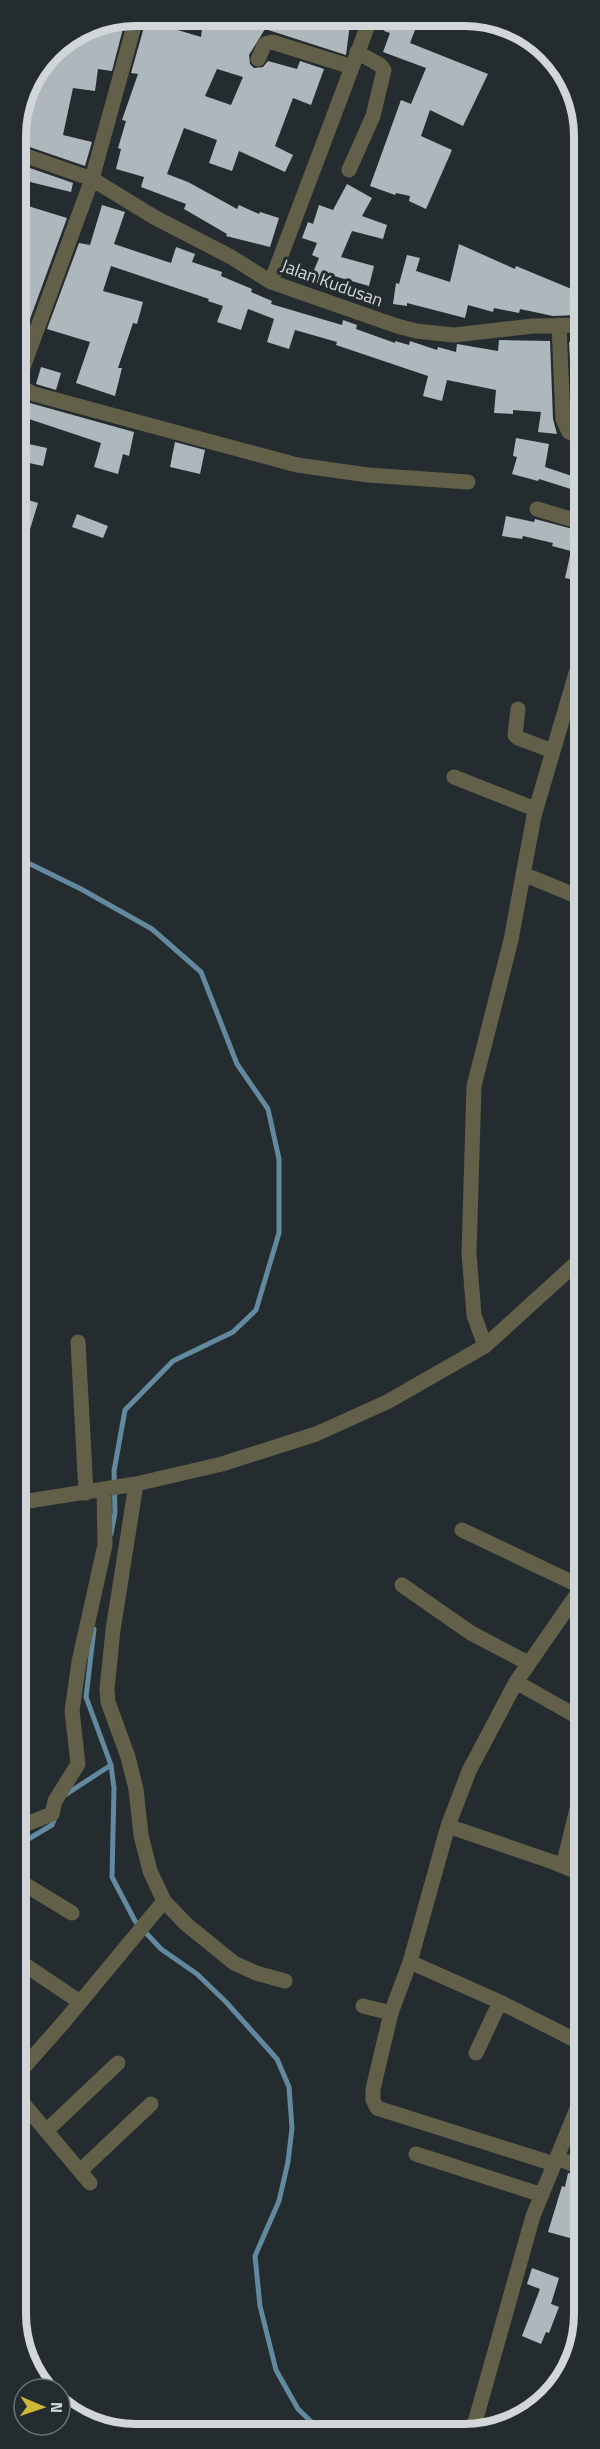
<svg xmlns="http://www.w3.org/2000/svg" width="600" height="2449" font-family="'Titillium Web',sans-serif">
	<rect width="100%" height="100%" fill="#252c2f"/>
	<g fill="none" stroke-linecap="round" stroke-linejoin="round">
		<!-- stream -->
		<path stroke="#62899e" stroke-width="5" d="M16 857 81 889 152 929 201 972 237 1064 268 1109 279 1159V1233L256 1310 233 1332 173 1361 125 1410 114 1471 115 1513 111 1534
			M94 1629 86 1697 111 1765 114 1788 112 1877 135 1921 161 1949 197 1974 226 2002 277 2059 289 2087 292 2128 288 2162 279 2201 255 2256 260 2306 276 2370 298 2409 322 2432
			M65 1795 111 1765
			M16 1844H20L52 1825 55 1817"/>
	</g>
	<!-- building -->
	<path fill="#aeb7bc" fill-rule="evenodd" d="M153 15 174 17 171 28 201 37 203 21 226 26 229 16H295L306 20 307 18 333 28 336 16H351L346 55 265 29 249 55 250 64 254 68 263 67 268 61 297 69 300 61 324 69 311 105 293 98 275 146 293 155 285 172 239 151 232 171 209 163 217 140 184 128 167 174 188 182 237 209 239 205 259 214 260 212 279 218 270 247 226 236 227 234 184 209 186 204 141 187 144 177 116 169 121 149 118 148 126 121 122 120 138 74 131 73 146 20 152 21ZM217 69 243 77 231 105 205 96Z
		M126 17 112 71 98 69 95 91 73 88 63 135 92 142 85 166 15 142V128L27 82 50 50 90 24Z
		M390 17H420L410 43 488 74 463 126 430 110 421 136 452 150 426 209 409 201 410 196 396 193 395 195 370 186 401 100 411 104 426 68 383 52 390 33 384 31Z
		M27 167 73 183 71 192 22 180Z
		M347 184 372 198 362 216 387 225 383 239 352 231 341 257 374 266 369 286 334 276 328 288 310 280 319 258 312 255 317 243 302 238 308 222 313 224 319 205 333 210Z
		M15 202 67 218 15 360V269L28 233 15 229Z
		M102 205 125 212 114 244 171 263 176 247 195 254 192 262 222 272 221 276 252 289 251 292 272 301 271 304 342 325 343 320 357 325 356 329 395 343V341L409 345 410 341 437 350 438 347 456 352 457 344 498 351 499 340 550 341 553 419 557 434 538 432 541 412 513 410V414L494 413 496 390 447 380 442 401 423 396 428 376 336 345 337 342 295 330 289 349 267 342 274 319 248 309 241 330 217 322 223 306 208 301 209 299 111 266 103 291 143 302 137 324 133 323 118 368H122L115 396 76 383 90 342 47 329 79 243 90 245Z
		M459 244 515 269 516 266 574 290 571 300 579 301 577 315 553 316 520 309 519 313 494 308 493 312 468 305 465 318 407 303V306L393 304 396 283 399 284 407 255 420 258 416 271 450 282Z
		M569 342 584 343V418L573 415Z
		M41 367 61 373 56 390 36 384Z
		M30 403 134 432 129 456 123 454 118 474 94 467 101 443 26 418Z
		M516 438 549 444 545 467 578 478 574 490 539 479 538 481 512 474 517 457 513 456Z
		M15 441 47 448 43 466 15 460Z
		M175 442 205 450 200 474 170 467Z
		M15 496 38 503 28 536 15 532Z
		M77 514 108 526 103 538 72 527Z
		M506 516 534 522 535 519 584 532V582L565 578 571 551 552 546 553 543 523 536 522 539 502 536Z
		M568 2173 585 2179V2194L581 2209H578L570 2238 548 2232 562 2186 565 2187Z
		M532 2268 559 2278 551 2304 559 2307 549 2333 546 2332 541 2344 522 2336 540 2289 527 2284Z"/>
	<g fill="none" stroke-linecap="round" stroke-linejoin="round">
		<!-- street -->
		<path stroke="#63604a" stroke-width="15" d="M137 15 92 179 21 373 19 386 34 394 297 465 368 475 468 482
			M258 59 265 44 272 42 352 67
			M15 152 92 179 154 217 231 257 271 282 397 326 416 331 454 335 533 326 584 325
			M349 170 373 116 384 70 380 65 357 52
			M15 173 21 154
			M271 282 371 17
			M559 325 563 419 569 432 584 439
			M537 509 584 523
			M518 709 515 735 518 738 553 751
			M454 777 535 809
			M523 874 584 899
			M78 1342 86 1493
			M485 1346 474 1315 469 1253 474 1086 511 940 534 816 584 646
			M136 1484 113 1630 107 1689 108 1702 128 1757 136 1789 141 1835 150 1871 164 1901 186 1924 234 1963 256 1973 285 1981
			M16 1503 136 1484 222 1464 316 1434 387 1402 485 1346 584 1256
			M462 1530 584 1588
			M402 1585 471 1633 528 1663
			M516 1682 585 1721
			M448 1826 553 1862 585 1875
			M16 1828 52 1814 55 1801 78 1764 72 1711 79 1662 105 1545 104 1490
			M563 1866 585 1776
			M16 1879 72 1913
			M16 1959 80 2002
			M410 1962 500 2002 585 2045
			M363 2006 391 2013
			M476 2053 500 2002
			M16 2076 63 2023 164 1901
			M16 2095 90 2183
			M46 2131 118 2063
			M416 2154 542 2195
			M557 2158 585 2169
			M554 2164 377 2108 373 2100V2089L391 2013 410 1962 448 1826 469 1771 516 1682 582 1587
			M80 2171 151 2104
			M472 2433 533 2216 585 2089"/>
	</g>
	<g text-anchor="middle" stroke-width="6" stroke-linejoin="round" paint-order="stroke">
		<!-- street labels -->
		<g font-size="18" fill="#d2d6d8" stroke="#252c2f">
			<text transform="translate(332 283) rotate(20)" y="6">Jalan Kudusan</text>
		</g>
	</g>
	<!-- crop -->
	<path d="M0 0H600V2449H0ZM136 26H464A110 110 0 0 1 574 136V2314A110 110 0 0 1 464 2424H136A110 110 0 0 1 26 2314V136A110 110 0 0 1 136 26Z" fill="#252c2f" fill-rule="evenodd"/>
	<path fill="none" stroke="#d2d6d8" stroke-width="8" d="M136 26H464A110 110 0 0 1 574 136V2314A110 110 0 0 1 464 2424H136A110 110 0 0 1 26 2314V136A110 110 0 0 1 136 26Z"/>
	<!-- north arrow -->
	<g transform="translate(42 2407) rotate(92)"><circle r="28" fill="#252c2f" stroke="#6a7073" stroke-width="1.5"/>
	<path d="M0-4.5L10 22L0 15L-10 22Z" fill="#cfb837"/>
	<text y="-9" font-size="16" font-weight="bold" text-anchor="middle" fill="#d2d6d8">N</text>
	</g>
</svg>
